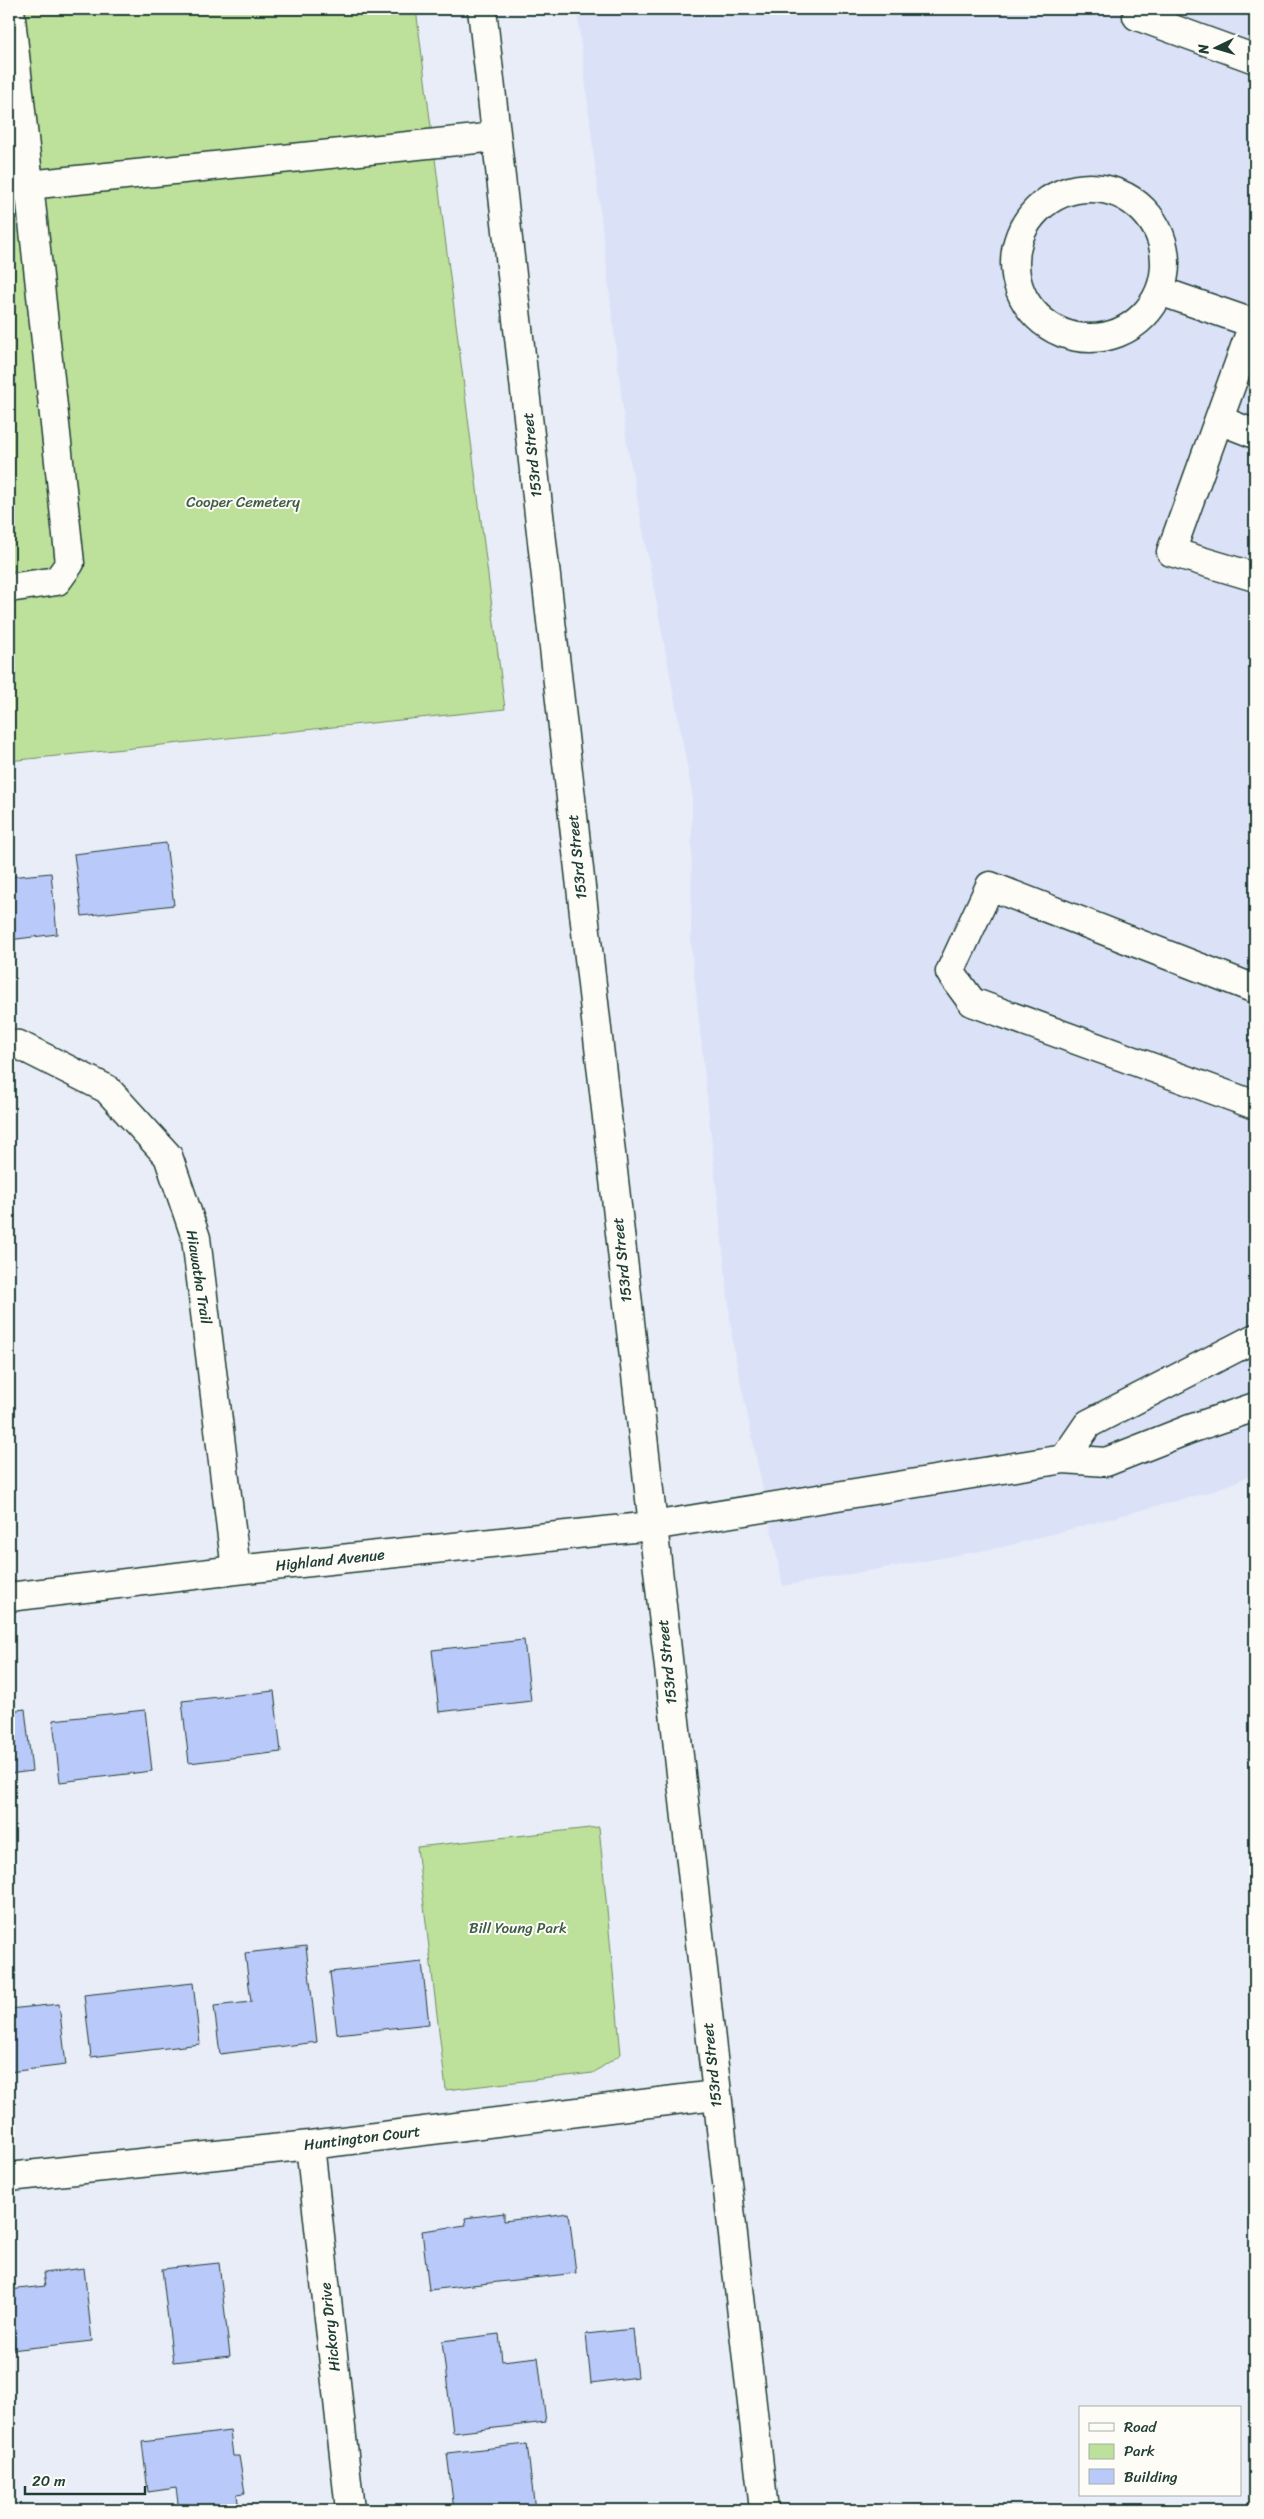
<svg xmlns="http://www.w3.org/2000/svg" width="1264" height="2519" font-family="Sriracha,sans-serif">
	<rect width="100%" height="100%" fill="#e9edf8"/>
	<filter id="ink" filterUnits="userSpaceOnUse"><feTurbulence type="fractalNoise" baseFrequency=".02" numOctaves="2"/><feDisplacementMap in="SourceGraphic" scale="10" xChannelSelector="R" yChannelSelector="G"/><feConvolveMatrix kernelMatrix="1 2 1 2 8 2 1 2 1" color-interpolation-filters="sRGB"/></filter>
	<g filter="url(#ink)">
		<!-- built -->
		<path fill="#dbe2f8" d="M577 9H1255V1474L1210 1492 1003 1547 783 1586 733 1346 691 945 692 793 627 445Z"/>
		<!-- green -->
		<path fill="#bde09a" stroke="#6e8e67" d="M9 9H416L505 709 9 761Z
			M599 1827 621 2054 593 2073 446 2090 417 1847Z"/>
		<!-- building -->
		<path fill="#b9c9f9" stroke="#1f3d34" d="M166 843 174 905 82 916 74 854Z
			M51 873 57 934 9 940V877Z
			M524 1640 531 1701 439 1712 432 1650Z
			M274 1691 281 1752 189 1763 182 1701Z
			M25 1709 32 1771 9 1774V1711Z
			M145 1710 152 1771 60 1782 53 1720Z
			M306 1946 317 2042 220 2054 214 2006 251 2002 245 1953Z
			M422 1962 429 2024 337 2034 330 1972Z
			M193 1983 200 2044 91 2057 84 1995Z
			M59 2004 66 2065 9 2072V2009Z
			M504 2213V2221L569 2213 576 2273 429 2290 422 2231 466 2225 465 2218Z
			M219 2263 230 2356 173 2362 162 2269Z
			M84 2268 92 2341 11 2350 9 2290 45 2286 43 2273Z
			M633 2329 638 2377 591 2383 586 2334Z
			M499 2334 502 2361 538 2357 546 2422 453 2433 442 2341Z
			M230 2431 233 2456H239L245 2493 237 2494 239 2510H179L176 2488 148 2492 142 2442Z
			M527 2444 535 2510H454L447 2453Z"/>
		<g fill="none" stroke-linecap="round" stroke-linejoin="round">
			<!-- minor casing -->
			<g stroke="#1f3d34" stroke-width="31">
				<path id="minor" d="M482 9 764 2510
					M1139 9 1137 16 1255 59
					M9 187 496 137
					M1015 263a75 75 0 1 1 150 0a75 75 0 1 1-150 0Z
					M1160 291 1255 324
					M1255 319 1171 552 1255 577
					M1219 420 1255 434
					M9 588 57 581 70 563 10 9
					M1255 989 990 886 950 972 972 1002 1255 1105
					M9 1044 19 1045 107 1089 168 1156 196 1238 236 1570
					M1064 1459 1088 1424 1255 1338
					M9 1597 236 1570 652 1526 1064 1459 1106 1462 1190 1429 1255 1407
					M310 2145 350 2510
					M9 2177 310 2145 715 2095"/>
			</g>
			<!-- minor -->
			<use href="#minor" stroke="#fdfcf7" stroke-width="28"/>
		</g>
	</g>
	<g text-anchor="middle" stroke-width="4" stroke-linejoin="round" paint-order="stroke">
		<!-- street labels -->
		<g font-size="15" fill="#1f3d34" stroke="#fdfcf7">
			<text transform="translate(532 455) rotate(-96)" y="5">153rd Street</text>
			<text transform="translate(577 857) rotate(-96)" y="5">153rd Street</text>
			<text transform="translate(622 1260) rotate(-96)" y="5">153rd Street</text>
			<text transform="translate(199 1277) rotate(81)" y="5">Hiawatha Trail</text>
			<text transform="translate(330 1560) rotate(-6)" y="5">Highland Avenue</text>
			<text transform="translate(667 1662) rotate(-96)" y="5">153rd Street</text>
			<text transform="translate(712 2065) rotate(-96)" y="5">153rd Street</text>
			<text transform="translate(362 2138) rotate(-7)" y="5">Huntington Court</text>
			<text transform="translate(330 2327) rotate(-96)" y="5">Hickory Drive</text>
		</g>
		<!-- park labels -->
		<g font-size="15" fill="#3f5e48" stroke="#fdfcf7">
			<text x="243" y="507">Cooper Cemetery</text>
			<text x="518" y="1933">Bill Young Park</text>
		</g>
	</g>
	<!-- margin -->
	<rect width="1264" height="2519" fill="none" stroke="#fdfcf7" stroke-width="30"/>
	<rect x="15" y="15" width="1234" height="2489" fill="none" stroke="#1f3d34" stroke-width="2" filter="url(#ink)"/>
	<!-- legend -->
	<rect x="1079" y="2406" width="162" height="90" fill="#fdfcf7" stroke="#a4b0a9"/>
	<rect x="1089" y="2423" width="25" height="8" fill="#fdfcf7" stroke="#a4b0a9"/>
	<text x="1124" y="2432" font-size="15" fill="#1f3d34">Road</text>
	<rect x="1089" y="2444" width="25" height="15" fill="#bde09a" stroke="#a4b0a9"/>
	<text x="1124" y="2456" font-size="15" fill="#1f3d34">Park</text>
	<rect x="1089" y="2469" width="25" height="15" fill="#b9c9f9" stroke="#a4b0a9"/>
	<text x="1124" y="2482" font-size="15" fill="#1f3d34">Building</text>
	<!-- north arrow -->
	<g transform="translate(1216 48) rotate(265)" stroke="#fdfcf7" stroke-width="4" paint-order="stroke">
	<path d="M0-4L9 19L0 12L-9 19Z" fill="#1f3d34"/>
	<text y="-8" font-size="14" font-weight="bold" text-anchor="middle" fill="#1f3d34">N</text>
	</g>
	<!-- scale -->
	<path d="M25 2486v8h120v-8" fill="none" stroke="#1f3d34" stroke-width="2.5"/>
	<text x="32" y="2486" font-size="15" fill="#1f3d34" stroke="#fdfcf7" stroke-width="4" paint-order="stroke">20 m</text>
</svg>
